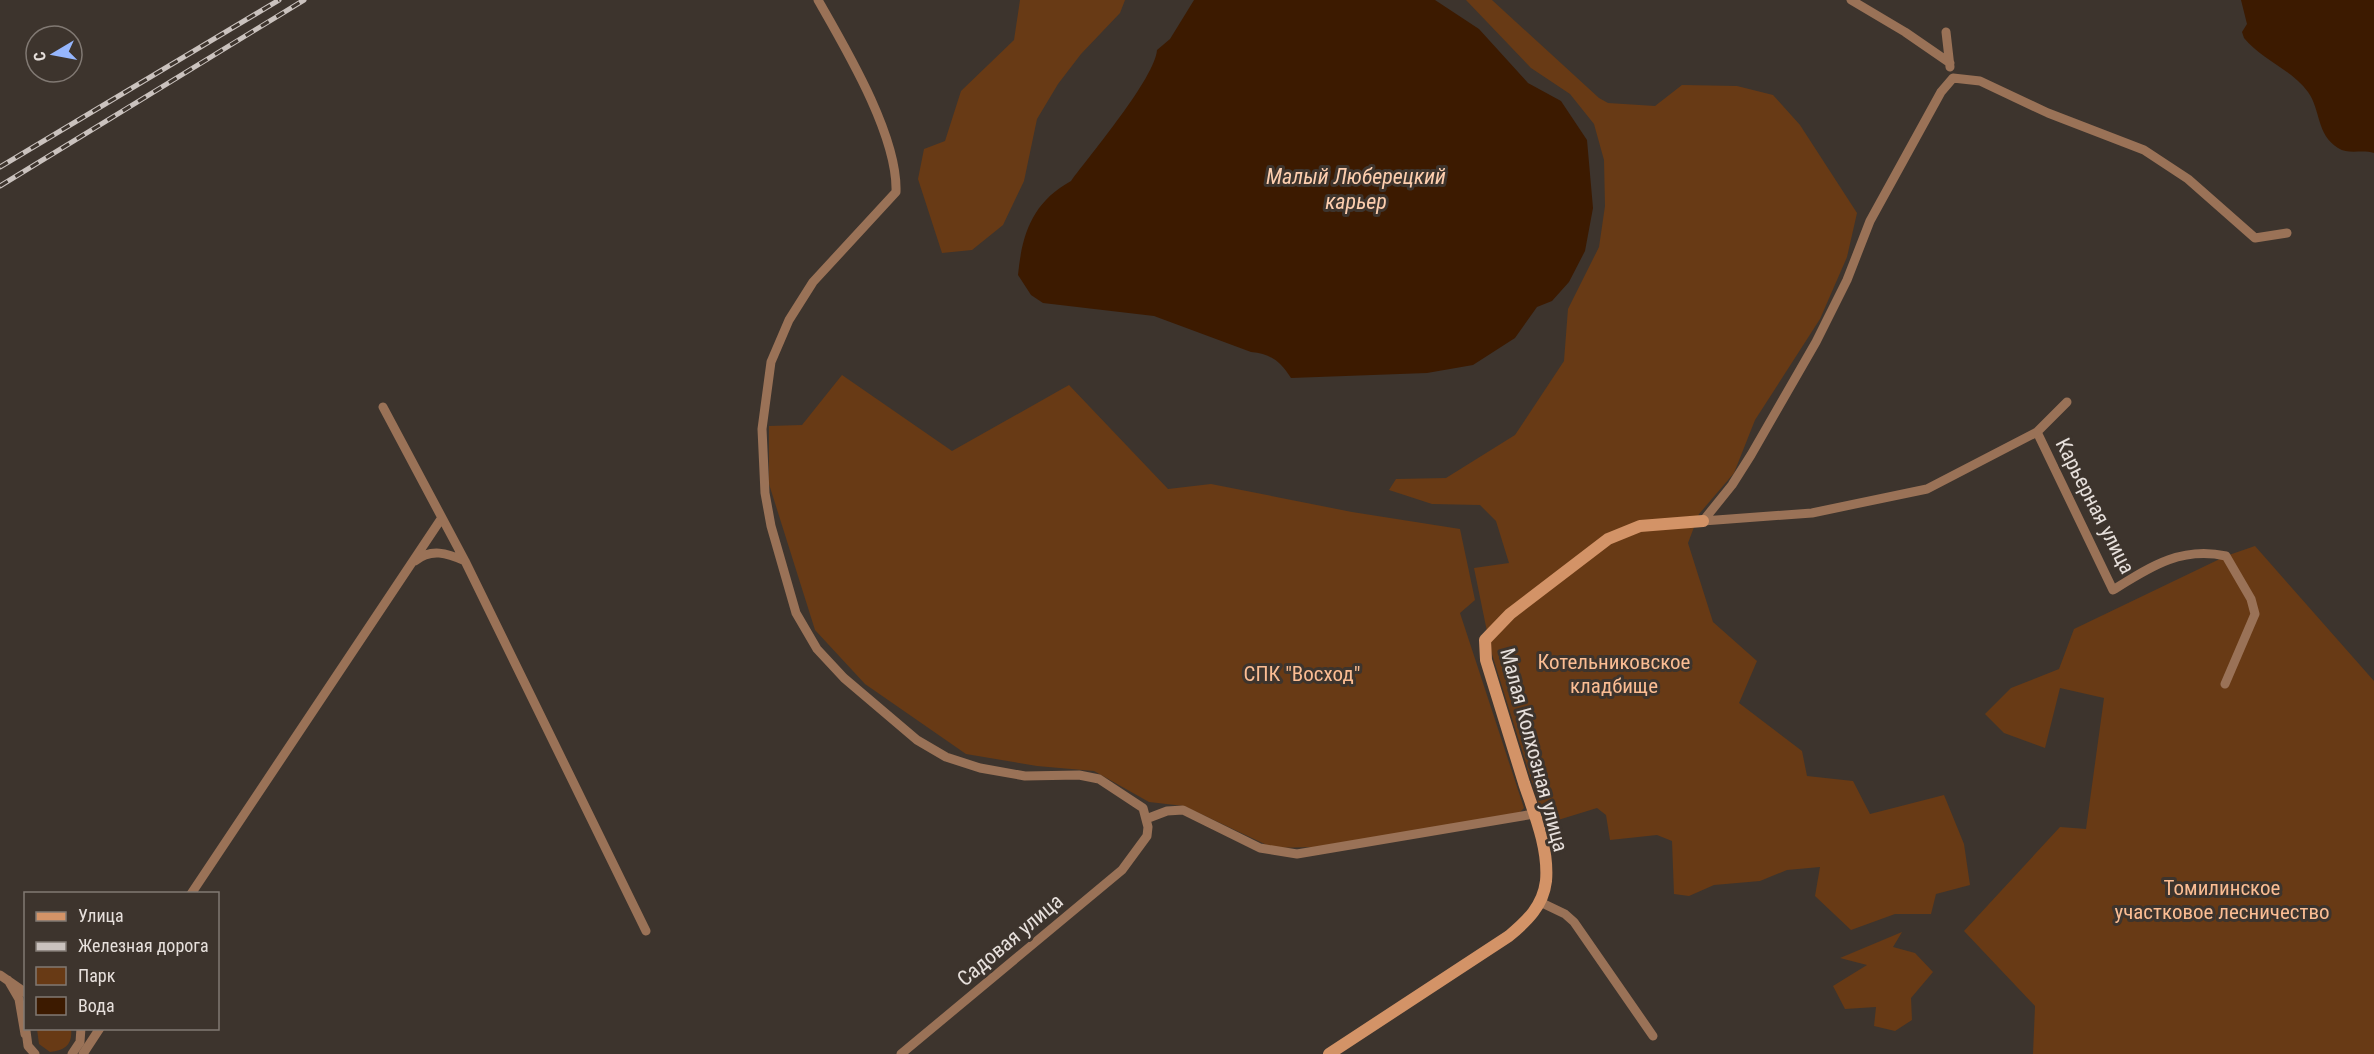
<svg xmlns="http://www.w3.org/2000/svg" width="2374" height="1054" font-family="'Roboto Condensed',sans-serif">
	<rect width="100%" height="100%" fill="#3d342d"/>
	<!-- green -->
	<path fill="#683a15" d="M1020 0H1125L1120 13 1081 54 1058 84 1037 119 1024 181 1003 225 972 250 942 253 918 179 924 149 945 141 961 91 1014 40Z
		M1466 0H1492L1599 98 1608 103 1655 106 1682 85 1737 86 1773 95 1800 125 1857 213 1847 257 1820 319 1755 420 1734 473 1699 514 1688 543 1713 622 1757 661 1739 703 1802 751 1807 776 1853 781 1870 814 1944 795 1964 844 1970 885 1936 894 1931 914H1895L1851 930 1815 896 1820 867 1787 870 1760 881 1714 885 1689 896 1674 894 1672 841 1657 835 1610 840 1606 815 1597 808 1545 824 1491 651 1474 568 1509 563 1496 521 1480 505 1432 504 1389 490 1396 479 1446 478 1515 435 1564 361 1568 309 1599 247 1605 206 1604 160 1594 124 1570 94 1531 68Z
		M842 375 952 451 1069 385 1168 489 1211 484 1352 512 1460 529 1475 600 1460 613 1524 808 1518 814 1314 847 1273 848 1184 806 1149 802 1094 771 1037 766 966 754 865 684 815 630 769 484V426L802 425Z
		M2255 546 2374 681V1054H2033L2035 1006 1964 931 2060 827 2086 829 2104 698 2060 688 2045 748 2004 733 1985 714 2011 688 2059 669 2074 629 2226 556Z
		M1902 932 1893 947 1915 953 1933 972 1911 998 1912 1020 1895 1031 1874 1026 1876 1007 1845 1009 1833 986 1867 965 1840 958Z
		M37 1029H71C73 1044 65 1051 50 1052L39 1044Z"/>
	<!-- water -->
	<path fill="#3c1a00" d="M1194 0H1435L1479 29 1528 83 1561 101 1587 140 1593 208 1585 251 1569 282 1552 301 1537 307 1515 338 1473 365 1427 373 1291 378C1280 361 1271 354 1251 352L1154 316 1043 303 1031 295 1018 275C1022 233 1033 202 1071 181 1090 155 1155 78 1157 50L1170 39Z
		M2241 0H2374V153C2362 149 2349 155 2338 148 2316 134 2321 110 2308 92 2291 69 2262 60 2244 38L2242 32 2247 24Z"/>
	<g fill="none" stroke-linecap="round" stroke-linejoin="round">
		<!-- street -->
		<path stroke="#9a7257" stroke-width="9" d="M818 0C846 49 898 136 896 192L813 282 789 320 771 362 762 429 765 493 771 526 796 613 817 649 844 678 917 740 946 757 980 768 1025 776 1079 775 1099 779 1143 808 1148 827 1147 836 1122 870 901 1054
			M1851 0 1905 32 1950 63
			M1946 32 1950 67
			M383 407 465 561 646 931
			M2037 432 2113 590C2150 567 2181 546 2226 556L2251 599 2255 614 2225 684
			M1703 521 1732 485 1751 455 1816 342 1847 280 1870 221 1941 92 1953 78 1980 81 2048 113 2144 150 2188 179 2255 238 2287 233
			M1703 521 1812 513 1927 489 2037 432 2067 402
			M415 561C431 548 447 553 465 561
			M1146 819 1167 811 1183 810 1260 848 1297 854 1534 814
			M191 894 441 519
			M1540 902 1565 914 1574 922 1653 1036
			M0 975 26 993
			M8 980 19 999 25 1034
			M26 1031 28 1046 35 1054
			M72 1054 80 1042 81 1028
			M83 1054 100 1028"/>
		<!-- secondary -->
		<path stroke="#d39367" stroke-width="12" d="M1329 1054 1509 936C1527 921 1543 906 1546 881 1549 848 1534 813 1524 783 1511 742 1499 701 1486 660L1485 640 1510 614 1608 539 1640 526 1703 521"/>
		<!-- rail casing -->
		<g stroke="#cac2be" stroke-width="5">
			<path id="rail" d="M0 167 279 0
				M0 186 304 0"/>
		</g>
		<!-- rail -->
		<use href="#rail" stroke="#3d342d" stroke-width="3" stroke-dasharray="9" stroke-linecap="butt"/>
	</g>
	<g text-anchor="middle" stroke-width="6" stroke-linejoin="round" paint-order="stroke">
		<!-- street labels -->
		<g font-size="21" fill="#e7e0dc" stroke="#3d342d">
			<text transform="translate(2095 506) rotate(63)" y="7">Карьерная улица</text>
			<text transform="translate(1534 750) rotate(75)" y="7">Малая Колхозная улица</text>
			<text transform="translate(1010 940) rotate(-40)" y="7">Садовая улица</text>
		</g>
		<!-- park labels -->
		<g font-size="21" fill="#fbbd93" stroke="#3d342d">
			<text x="1614" y="669">Котельниковское<tspan x="1614" dy="24">кладбище</tspan></text>
			<text x="1302" y="681">СПК "Восход"</text>
			<text x="2222" y="895">Томилинское<tspan x="2222" dy="24">участковое лесничество</tspan></text>
		</g>
		<!-- water labels -->
		<g font-size="22" font-style="italic" fill="#fdceae" stroke="#3d342d">
			<text x="1356" y="184">Малый Люберецкий<tspan x="1356" dy="25">карьер</tspan></text>
		</g>
	</g>
	<!-- legend -->
	<rect x="24" y="892" width="195" height="138" fill="#3d342d" stroke="#817973" stroke-width="1.5"/>
	<rect x="36" y="912" width="30" height="9" fill="#d39367" stroke="#817973" stroke-width="1.5"/>
	<text x="78" y="922" font-size="18" fill="#e7e0dc">Улица</text>
	<rect x="36" y="942" width="30" height="9" fill="#cac2be" stroke="#817973" stroke-width="1.5"/>
	<text x="78" y="952" font-size="18" fill="#e7e0dc">Железная дорога</text>
	<rect x="36" y="967" width="30" height="18" fill="#683a15" stroke="#817973" stroke-width="1.5"/>
	<text x="78" y="982" font-size="18" fill="#e7e0dc">Парк</text>
	<rect x="36" y="997" width="30" height="18" fill="#3c1a00" stroke="#817973" stroke-width="1.5"/>
	<text x="78" y="1012" font-size="18" fill="#e7e0dc">Вода</text>
	<!-- north arrow -->
	<g transform="translate(54 54) rotate(260)"><circle r="28" fill="#3d342d" stroke="#817973" stroke-width="1.5"/>
	<path d="M0-4.5L10 22L0 15L-10 22Z" fill="#96b6fd"/>
	<text y="-9" font-size="16" font-weight="bold" text-anchor="middle" fill="#e7e0dc">С</text>
	</g>
</svg>
